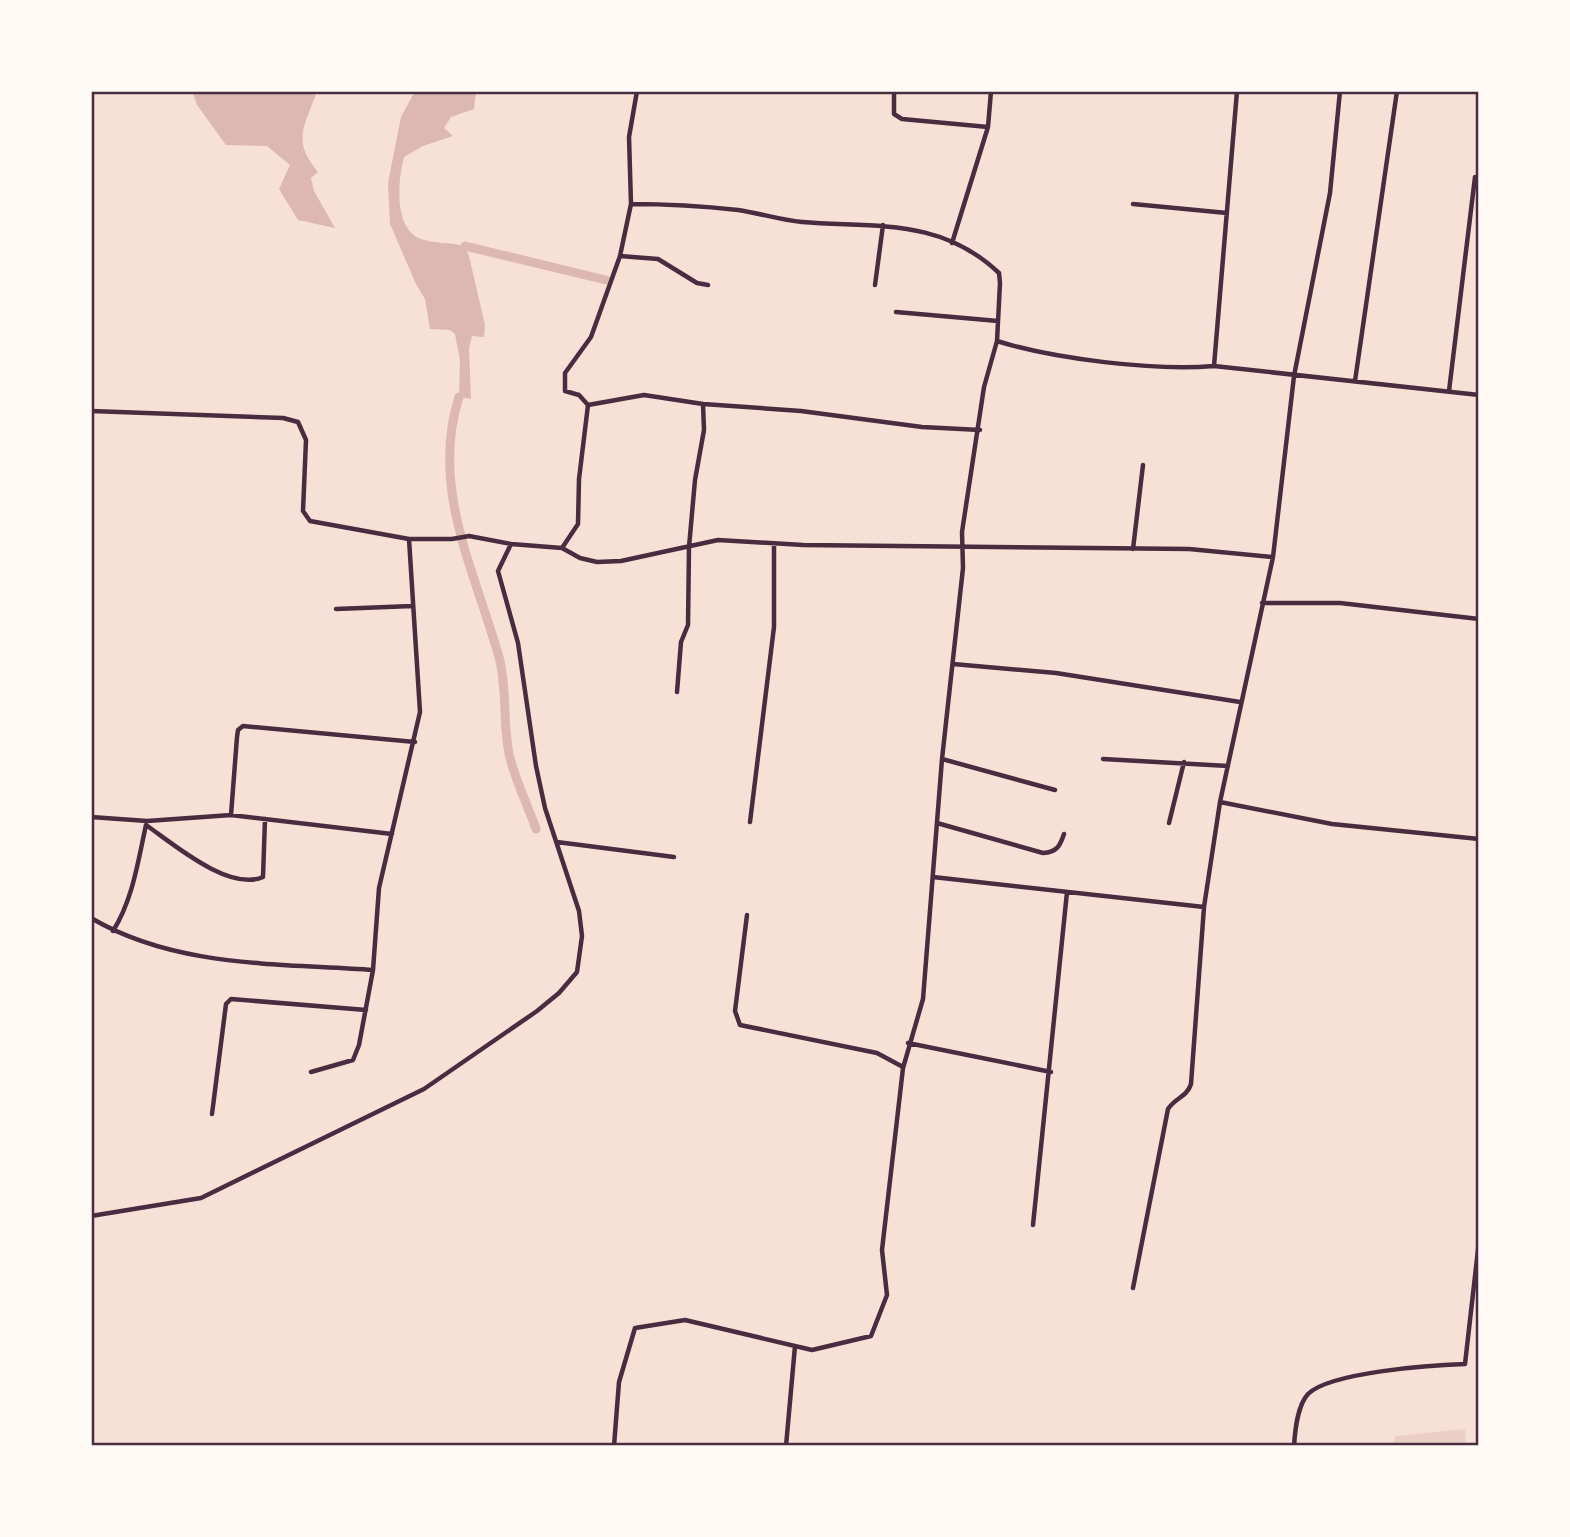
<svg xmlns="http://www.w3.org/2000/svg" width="1570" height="1537" font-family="'Exo 2',sans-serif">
	<rect width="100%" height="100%" fill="#f7e1d7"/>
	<!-- green -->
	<path fill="#ebcfc5" d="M1465 1429 1466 1446H1391L1396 1436Z"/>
	<!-- water -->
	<path fill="#dcb8b0" d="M192 91H317C305 126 291 140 318 172L311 178 314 191 335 228 298 220 279 189 290 165 267 146 226 145 197 105Z
		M415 91H476L474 109 451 117 444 128 453 136 423 146 404 157C398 179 393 229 421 239 434 244 451 242 465 246L469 256 485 325 484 337 472 336 469 348 471 399 459 397 460 360 455 334 450 330 430 329 425 299 416 284 390 224 388 183 401 117Z"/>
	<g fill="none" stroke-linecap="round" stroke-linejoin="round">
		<!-- canal -->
		<path stroke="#dcb8b0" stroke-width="9" d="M465 246 606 280
			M459 397C430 487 475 572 499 657 508 691 502 726 510 758 516 782 528 806 536 829"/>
		<!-- minor -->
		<path stroke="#4a2c40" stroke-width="4.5" d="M894 91V114L902 119 988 127
			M1133 204 1227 213
			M952 243 988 127 991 91
			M620 256 658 259 697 283 708 285
			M875 285 883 225
			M896 312 998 321
			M997 341C1054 359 1154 371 1214 366L1479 395
			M1214 366 1237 91
			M1355 381 1397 91
			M1449 391 1475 177
			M588 405 644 395 703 404 801 411 922 427 980 430
			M91 411 283 418 298 422 306 440 303 511 310 521 409 539H452L469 536 511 544 562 548 580 558 597 562 621 561 718 540 803 545 1189 549 1273 557
			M562 548 578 524 579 479 588 405 579 395 565 391V373L591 337 620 256 631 204 629 137 637 91
			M1133 549 1143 465
			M1262 603H1340L1479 619
			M336 609 412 606
			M953 664 1056 673 1240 702
			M677 692 681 642 688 625 689 547 695 480 704 430 703 404
			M942 759 1055 790
			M1103 759 1228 766
			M1220 802 1332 824 1479 839
			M231 815 237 737 238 730 243 726 415 742
			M91 817 147 821 231 815 392 834
			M750 822 774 627V544
			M937 823 1043 853C1057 852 1060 846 1064 834
			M1169 823 1184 762
			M146 825C172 843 229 892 263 877L265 819
			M557 842 674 857
			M933 877 1204 907
			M747 915 735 1011 740 1025 877 1053 903 1067
			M91 918C176 968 278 963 373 970
			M113 931C133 899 138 861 146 825
			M908 1043 1051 1072
			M311 1072 353 1060 359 1045 373 970 379 888 420 712 409 539
			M212 1114 226 1004 231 999 366 1010
			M91 1216 201 1198 424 1089 537 1011 559 993 577 972 582 936 579 911 545 808 536 766 518 643 498 571 511 544
			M1033 1225 1067 892
			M1133 1288 1168 1109C1175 1098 1187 1097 1191 1084L1204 907 1220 802 1273 557 1294 376 1330 193 1340 91
			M614 1446 619 1382 635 1328 685 1320 812 1350 871 1336 887 1295 882 1250 903 1068 923 999 942 759 963 568 962 532 984 387 997 341 1000 283 999 273C940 217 875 228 802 222 780 220 759 213 738 210 702 206 667 204 631 204
			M786 1446 795 1346
			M1294 1446C1295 1431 1297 1406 1308 1394 1330 1372 1433 1365 1465 1364L1479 1241"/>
	</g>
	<!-- border -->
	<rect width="1570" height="1537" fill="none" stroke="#fffaf5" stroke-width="186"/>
	<rect x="93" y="93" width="1384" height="1351" fill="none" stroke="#4a2c40" stroke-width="2.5"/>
</svg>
